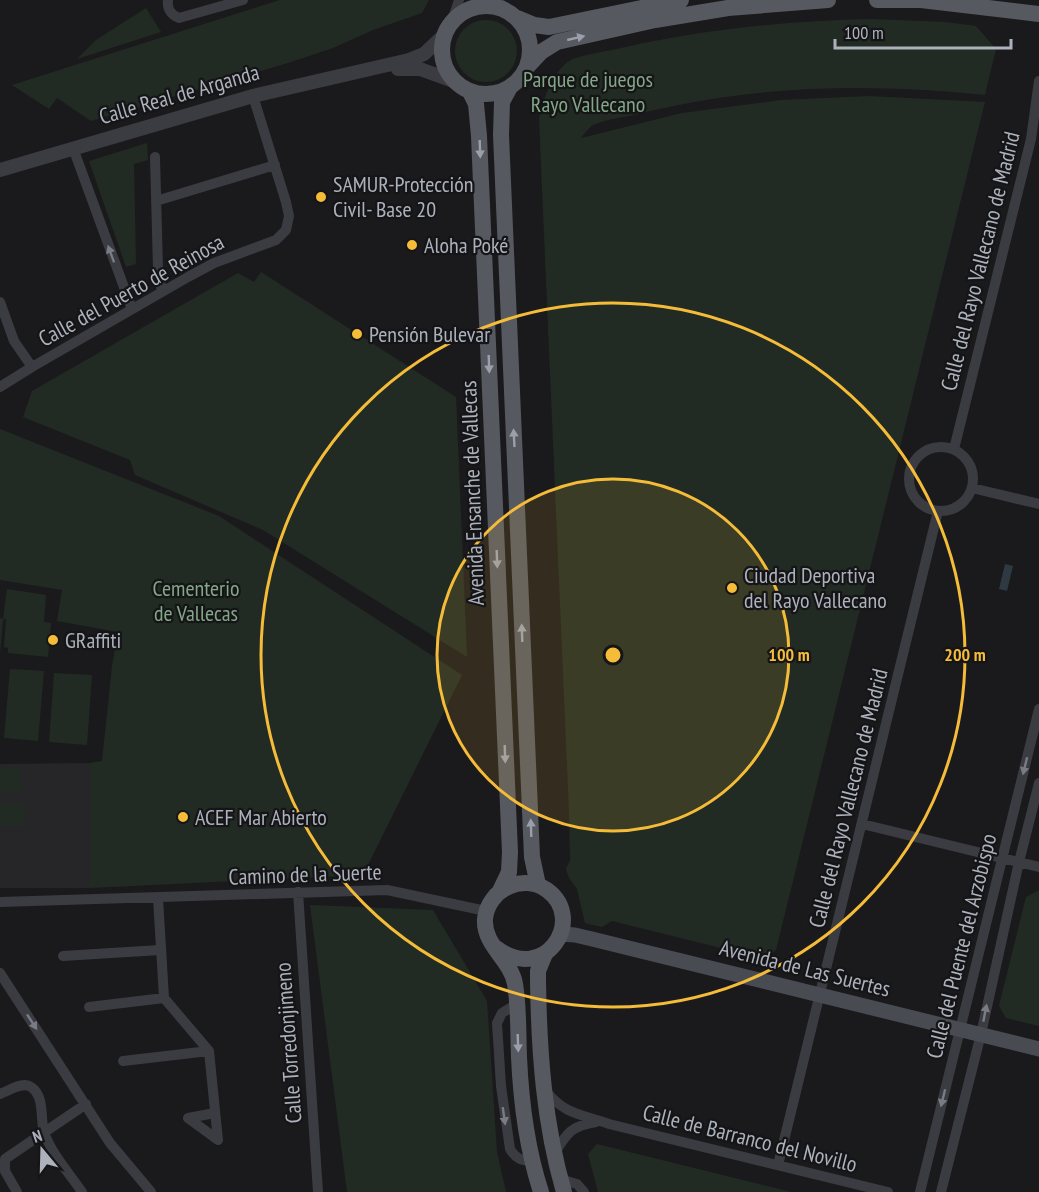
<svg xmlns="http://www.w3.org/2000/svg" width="1039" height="1192" font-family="'PT Sans Narrow',sans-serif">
	<rect width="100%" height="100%" fill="#1a1a1c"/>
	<!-- built -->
	<path fill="#262629" d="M90 763V888H0V764Z"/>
	<!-- green -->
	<path fill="#222b23" d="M280 0H429L422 13 373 30 333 48 288 63 91 121 57 98 49 109 12 85Z
		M146 8 161 32 77 59 96 40Z
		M872 19 946 22 976 26 996 49 985 95C870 83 755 85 642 113 628 117 606 119 593 125 589 128 584 134 581 138L682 113 781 100 869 96 985 102 776 950 765 959 612 921 602 927 585 923 577 889 569 878 566 869 570 860 569 811 539 119C543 99 553 70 571 60 581 55 609 51 621 48 705 29 786 21 872 19Z
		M455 51a31 31 0 1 1 62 0a31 31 0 1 1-62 0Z
		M147 143 148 160 134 164 136 264 126 267 89 161Z
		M261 272 456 397 467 657 263 530 135 475 130 460 23 417 32 391 238 273 254 282Z
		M0 429 219 516 462 675 363 875 90 888V763L102 761 112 666 118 632 57 621 62 590 0 580Z
		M7 589 46 595 44 622 51 623 48 657 8 653V648L4 647 6 619 3 620 0 653V618L3 619Z
		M10 669 44 671 38 741 4 738Z
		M54 673 92 675 87 745 49 742Z
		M0 769H21L22 791H0Z
		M25 803V826H0V804Z
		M1039 890V1026L1006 1018 999 1006 1026 897Z
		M310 905 433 910 487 1001 497 1152 506 1192H347Z
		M597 1144 791 1192H598L588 1154Z"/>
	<!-- water -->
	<path fill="#2f3941" d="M1005 564 1013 566 1007 591 999 589Z"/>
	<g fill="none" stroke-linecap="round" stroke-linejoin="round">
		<!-- minor -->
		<path stroke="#3b3c41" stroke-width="10" d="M168 0C167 9 170 14 179 18L243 0
			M498 0 505 10
			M453 18 459 0
			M73 148 132 309
			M155 157 158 269 162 292
			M156 201 275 165
			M0 302 14 341 32 367
			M0 387 32 367 188 277 214 263 276 240 286 230 289 216 286 202 253 96
			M909 479a32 32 0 1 1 64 0a32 32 0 1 1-64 0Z
			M954 449 1031 139 1039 81
			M972 488 1039 504
			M862 824 1039 867
			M298 892 318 1192
			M158 898 164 998 209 1051 218 1140
			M0 902 387 890 486 911
			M63 956 160 950
			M0 973 110 1143 151 1192
			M517 1004 502 1013 497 1023 501 1086 510 1149C516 1159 522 1161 533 1161
			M89 1007 164 998
			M123 1061 209 1051
			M546 1091C566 1116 582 1114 609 1124L888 1192
			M0 1094C8 1091 23 1081 31 1087 45 1096 40 1119 44 1132 51 1153 69 1173 82 1192
			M215 1113 188 1118 218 1140
			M554 1154C567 1133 571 1126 596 1122
			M778 1165 938 511
			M560 1179 577 1184 584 1192
			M17 1192 5 1171V1159L86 1104
			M920 1192 1039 709
			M941 1192 981 1034 1019 862 1039 783"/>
		<!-- tertiary -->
		<path stroke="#3b3c41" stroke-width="14" d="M398 69H420L456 82
			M0 170 253 96 409 60 424 54 442 37"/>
		<!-- secondary -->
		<path stroke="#494b52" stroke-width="15" d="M560 934 575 935 592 939 1039 1049"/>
		<!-- primary -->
		<path stroke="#575961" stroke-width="16" d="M877 0H921L1039 14
			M442 50a44 44 0 1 1 88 0a44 44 0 1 1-88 0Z
			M517 18 534 25 549 27 681 0
			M527 67 541 52 557 42 655 20 728 8 828 0
			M509 89 502 102 501 135 532 857 538 885
			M470 92 476 104 479 136 510 852 509 872 500 891
			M496 948C545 985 587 919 547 890 523 873 488 889 485 919 483 945 511 960 515 984 519 1007 518 1033 519 1057 521 1102 527 1149 541 1192
			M545 954 538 971V981C539 1052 544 1124 564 1192"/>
	</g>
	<!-- one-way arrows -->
	<defs><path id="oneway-solid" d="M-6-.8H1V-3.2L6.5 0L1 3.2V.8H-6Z" transform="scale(1.5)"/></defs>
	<g fill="#9b9faa">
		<use href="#oneway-solid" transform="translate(576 38) rotate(-13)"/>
		<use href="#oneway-solid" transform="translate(480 149) rotate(88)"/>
		<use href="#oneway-solid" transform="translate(489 364) rotate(88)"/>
		<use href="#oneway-solid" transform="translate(514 438) rotate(-93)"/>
		<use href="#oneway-solid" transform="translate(497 559) rotate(88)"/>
		<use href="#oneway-solid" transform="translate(522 633) rotate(-92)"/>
		<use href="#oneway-solid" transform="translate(505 754) rotate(88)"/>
		<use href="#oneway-solid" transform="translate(531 828) rotate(-92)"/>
		<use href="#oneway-solid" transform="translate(518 1043) rotate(88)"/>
	</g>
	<g fill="#797c85">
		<use href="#oneway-solid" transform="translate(111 254) rotate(-110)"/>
		<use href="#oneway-solid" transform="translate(1025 766) rotate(104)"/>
		<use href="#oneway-solid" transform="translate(985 1013) rotate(-79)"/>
		<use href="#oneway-solid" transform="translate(32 1022) rotate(57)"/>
		<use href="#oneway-solid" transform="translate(943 1098) rotate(104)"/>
		<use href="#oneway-solid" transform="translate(504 1116) rotate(82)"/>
	</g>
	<!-- distance rings -->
	<circle cx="613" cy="655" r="176" fill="#f5bc3a" fill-opacity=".12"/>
	<g fill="none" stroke="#f5bc3a" stroke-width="3">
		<circle cx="613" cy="655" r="176"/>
		<circle cx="613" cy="655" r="352"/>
	</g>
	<!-- markers -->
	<g fill="#f5bc3a" stroke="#151517" stroke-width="2">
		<circle cx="321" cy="197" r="6"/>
		<circle cx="412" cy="245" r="6"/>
		<circle cx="357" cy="334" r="6"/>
		<circle cx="732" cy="588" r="6"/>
		<circle cx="53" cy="640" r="6"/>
		<circle cx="183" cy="817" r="6"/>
	</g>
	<g text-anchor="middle" stroke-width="4.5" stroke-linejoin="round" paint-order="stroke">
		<!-- park labels -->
		<g font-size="22" fill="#83a787" stroke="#151517">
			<text x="588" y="87">Parque de juegos<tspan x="588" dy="25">Rayo Vallecano</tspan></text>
			<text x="196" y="596">Cementerio<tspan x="196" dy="25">de Vallecas</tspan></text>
		</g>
		<!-- street labels -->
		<g font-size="22" fill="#acb1bc" stroke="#151517">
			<text transform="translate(179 94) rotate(-16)" y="8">Calle Real de Arganda</text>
			<text transform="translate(980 261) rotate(-76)" y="8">Calle del Rayo Vallecano de Madrid</text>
			<text transform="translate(131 290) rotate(-29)" y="8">Calle del Puerto de Reinosa</text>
			<text transform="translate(472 493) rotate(-92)" y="8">Avenida Ensanche de Vallecas</text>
			<text transform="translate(848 798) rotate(-76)" y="8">Calle del Rayo Vallecano de Madrid</text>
			<text transform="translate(305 874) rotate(-2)" y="8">Camino de la Suerte</text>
			<text transform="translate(961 946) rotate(-76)" y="8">Calle del Puente del Arzobispo</text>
			<text transform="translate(805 968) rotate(14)" y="8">Avenida de Las Suertes</text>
			<text transform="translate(288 1043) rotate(-94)" y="8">Calle Torredonjimeno</text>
			<text transform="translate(750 1138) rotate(14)" y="8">Calle de Barranco del Novillo</text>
		</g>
		<!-- poi labels -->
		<g font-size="22" fill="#acb1bc" stroke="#151517" text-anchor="start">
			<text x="333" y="192">SAMUR-Protección<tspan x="333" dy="25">Civil- Base 20</tspan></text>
			<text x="424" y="253">Aloha Poké</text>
			<text x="369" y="342">Pensión Bulevar</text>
			<text x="744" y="583">Ciudad Deportiva<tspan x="744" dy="25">del Rayo Vallecano</tspan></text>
			<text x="65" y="648">GRaffiti</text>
			<text x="195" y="825">ACEF Mar Abierto</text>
		</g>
	</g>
	<circle cx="613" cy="655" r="9" fill="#f5bc3a" stroke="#151517" stroke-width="3"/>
	<g font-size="18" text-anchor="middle" font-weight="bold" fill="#f5bc3a" stroke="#151517" stroke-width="4.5" stroke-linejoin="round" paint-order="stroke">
		<text x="789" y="661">100 m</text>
		<text x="965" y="661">200 m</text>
	</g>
	<!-- north arrow -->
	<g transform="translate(42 1150) rotate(341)" stroke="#151517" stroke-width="4.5" paint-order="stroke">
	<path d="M0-4.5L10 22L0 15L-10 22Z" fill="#acb1bc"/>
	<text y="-9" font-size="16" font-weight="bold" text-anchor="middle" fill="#acb1bc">N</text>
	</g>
	<!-- scale -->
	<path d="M835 39v9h176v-9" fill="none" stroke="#acb1bc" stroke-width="3"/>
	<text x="844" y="39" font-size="18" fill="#acb1bc" stroke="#151517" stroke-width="4.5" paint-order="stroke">100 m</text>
</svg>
